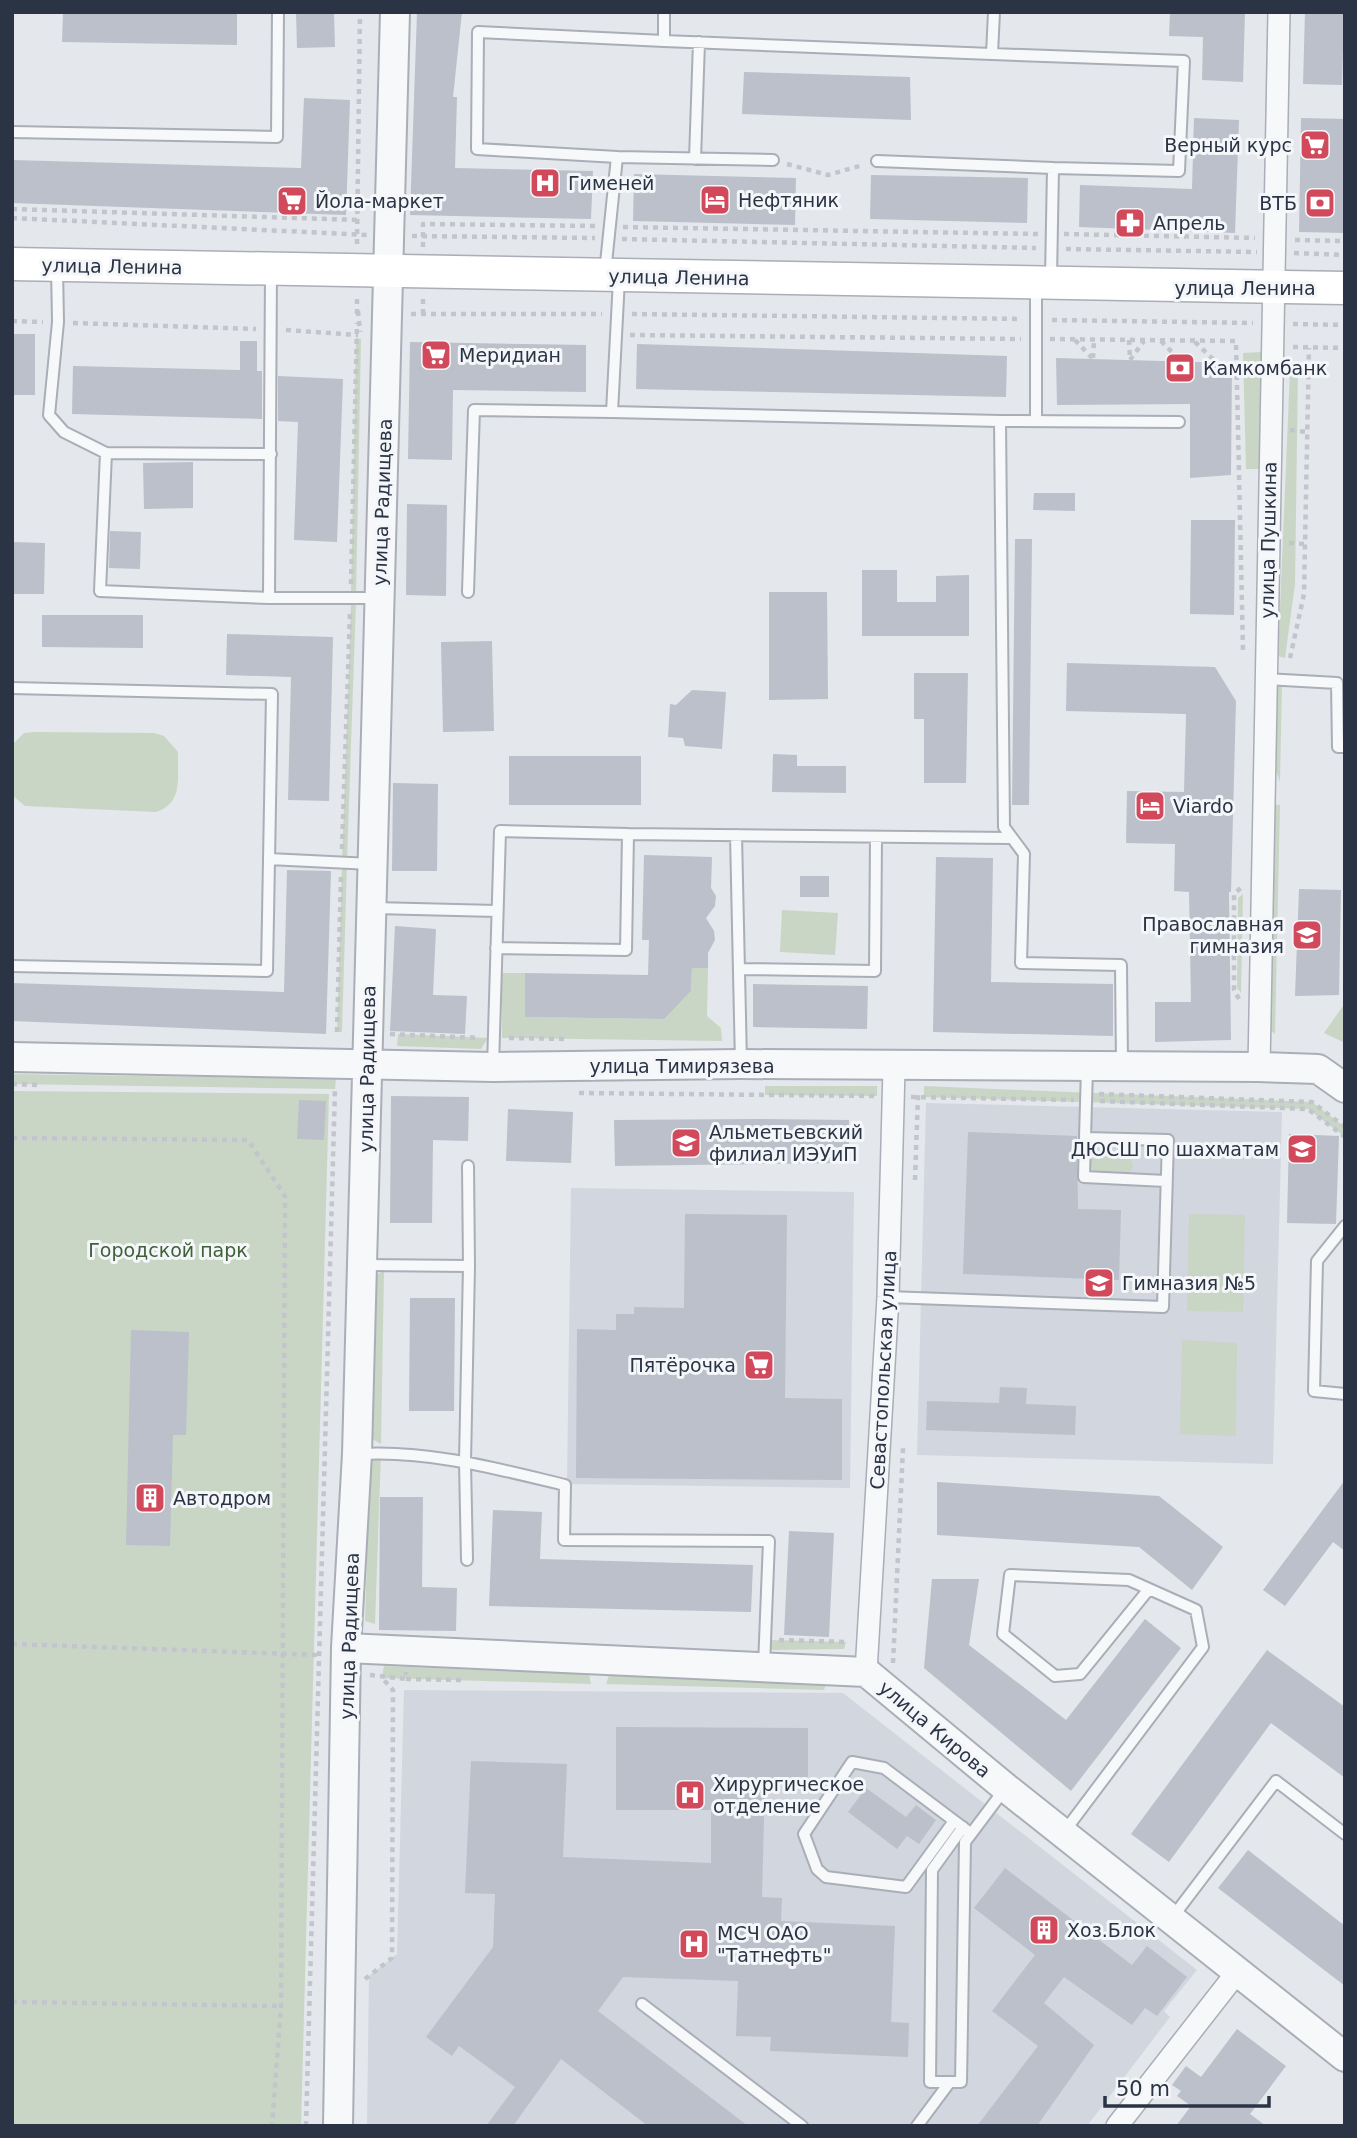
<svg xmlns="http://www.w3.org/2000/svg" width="1357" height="2138" font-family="'DejaVu Sans',sans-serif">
	<rect width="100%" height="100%" fill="#e4e7ec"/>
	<!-- built -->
	<path fill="#d2d6de" d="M926 1103 1282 1112 1273 1464 917 1455Z
		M571 1188 854 1192 850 1488 567 1484Z
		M404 1690 843 1693 1197 1970 1164 2011 1170 2017 1087 2126H367L369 1976 397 1954Z"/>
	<!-- green -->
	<path fill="#c9d6c5" d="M356 338 361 339 356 596 351 595Z
		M1262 352 1260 469H1246L1243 353Z
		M1290 370H1298L1295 584 1285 658 1278 656Z
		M356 601 347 861H342L351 602Z
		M1275 685H1282L1280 782 1273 762Z
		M35 732 154 733 164 736 178 752C177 777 184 803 156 812L25 806 12 795V745L24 733Z
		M1269 804 1280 805 1275 1034 1266 1027Z
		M342 864H347L342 1032H337Z
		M1243 894 1241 993 1237 988 1238 898Z
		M782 910 838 913 835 955 780 952Z
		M692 968H708L707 1016 721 1028 722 1041 502 1038V973H525V1017L663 1019 691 991Z
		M1345 1003V1043L1324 1033Z
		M398 1034 488 1038 481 1049 397 1046Z
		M12 1074 336 1079 335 1089 12 1084Z
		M765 1086H877V1096L765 1095Z
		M924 1086 1312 1102 1345 1127V1137L1308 1109 924 1097Z
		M12 1091 329 1094 301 2126H12Z
		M1094 1152 1130 1154 1133 1167 1129 1173 1093 1171 1090 1165Z
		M1189 1214 1245 1215 1243 1312 1187 1311Z
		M384 1271 381 1444 372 1439 376 1275Z
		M1182 1340 1237 1343 1236 1436 1180 1434Z
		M370 1453H381L375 1624 365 1621Z
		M769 1640 846 1642 844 1649 768 1650Z
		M384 1666 589 1674 591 1684 382 1678Z
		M609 1675 826 1684 824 1690 606 1684Z"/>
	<!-- building -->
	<path fill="#bbc0ca" d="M63 12H237V45L62 42Z
		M296 12H334L335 47 297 48Z
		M417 12H462L453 97H457L455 168 593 171 591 219 410 215Z
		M1170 12H1245L1243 82 1202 80 1203 37 1169 36Z
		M1305 12H1344L1342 85 1303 84Z
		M744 72 910 77 911 120 742 114Z
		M304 98 350 100 346 215 12 203V160L301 168Z
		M1194 118 1239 120 1235 233 1079 227 1080 185 1192 189Z
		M1301 118 1345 119V233L1299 232Z
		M634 174 796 178 795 225 633 221Z
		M871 175 1028 178 1027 223 870 219Z
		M12 334H35V395H12Z
		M240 341H257V371H262V419L72 414 73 366 240 370Z
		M410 342 586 345V392L453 390 452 460 408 459Z
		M637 344 1007 356 1006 397 636 389Z
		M1056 358 1232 363 1231 475 1190 478V404L1057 405Z
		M278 376 343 379 337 542 294 540 298 422 278 421Z
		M193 462V508L144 509 143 463Z
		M1034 493H1075V511L1033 510Z
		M407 504 447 505 446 596 406 595Z
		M1191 520H1235L1234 615 1190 614Z
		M110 531 141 532 140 569 109 568Z
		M1015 539H1032L1029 805H1012Z
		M12 542 45 543 44 594H12Z
		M862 570H897V602H936V576L969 575V636H862Z
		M769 592H827L828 699 769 700Z
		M42 615H143V648L42 647Z
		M227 634 333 637 329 801 288 800 291 677 226 675Z
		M492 641 494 731 443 732 441 642Z
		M1067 663 1215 667 1236 701 1231 892H1229L1231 1040 1155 1042V1002H1191L1189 892 1174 891 1175 844 1126 843 1127 791 1184 792 1186 714 1066 711Z
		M914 673H968L966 783H924V719H914Z
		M692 690 726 692 722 749 685 746 683 738 668 737 670 704 676 705Z
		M773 754 797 755V766H846V793L772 792Z
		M509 756H641V805H509Z
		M393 783 438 784 437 871H392Z
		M644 855 712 857 711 888 716 896 715 906 706 918 714 931 715 940 708 953V968H692L691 991 664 1019 525 1017V973L648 975 649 940H642Z
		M936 857 993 858 991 982 1113 984V1036L933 1032Z
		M287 870 331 871 326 1034 12 1021V983L284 992Z
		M800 876H829V897H800Z
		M1299 889 1341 890 1339 995 1295 996Z
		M395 926 436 929 433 995 467 996 465 1034 390 1031Z
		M753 984 868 986 867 1029 753 1027Z
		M391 1096 469 1097 468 1141 433 1140 432 1223H390Z
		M299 1100 326 1101 324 1140 297 1139Z
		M508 1109 573 1112 571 1163 506 1161Z
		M757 1119 849 1120V1163L615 1166 614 1120Z
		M968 1132 1077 1136 1078 1209 1121 1210 1119 1280 963 1274Z
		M1289 1134 1339 1136 1336 1224 1287 1223Z
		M685 1214 787 1215 785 1398 842 1399V1480L576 1478 577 1329 616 1330V1314H634V1307L684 1308Z
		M410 1298H455L454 1411H409Z
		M131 1330 189 1332 186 1435H173L170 1546 126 1545Z
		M1000 1387 1027 1388 1026 1404 1076 1406 1075 1435 926 1430 927 1401 999 1403Z
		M1345 1480V1551L1333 1542 1285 1606 1263 1590Z
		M937 1482 1159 1496 1223 1547 1192 1590 1139 1547 937 1535Z
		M380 1497H423L422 1587 457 1588 456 1631 379 1630Z
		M493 1510 542 1512 540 1559 753 1565 751 1612 489 1606Z
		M789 1531 834 1533 829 1637 784 1635Z
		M932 1579H979L969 1645 1066 1720 1145 1619 1181 1648 1071 1791 924 1668Z
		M1267 1650 1345 1707V1778L1271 1723 1169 1862 1131 1834Z
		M616 1727 808 1728V1780H765L762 1897 782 1898 781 1921 895 1926 891 2022 909 2023 908 2057 770 2051 771 2037 736 2036 738 1981 623 1977 598 2011 748 2126H648L561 2059 513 2126H486L515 2087 459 2046 452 2056 426 2037 493 1947 495 1894 465 1893 471 1761 567 1764 563 1857 711 1863V1810H616Z
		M866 1788 906 1817 916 1805 936 1820 919 1844 907 1836 897 1849 848 1812Z
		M1248 1850 1345 1926V1986L1218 1888Z
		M1005 1868 1132 1965 1147 1946 1187 1977 1157 2016 1145 2008 1132 2025 1064 1977 1044 2003 1094 2045 1037 2126H977L1038 2046 992 2011 1035 1955 974 1908Z
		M1237 2029 1286 2066 1250 2114 1266 2126H1176L1191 2106 1177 2096 1181 2091 1172 2085 1186 2066 1201 2077Z"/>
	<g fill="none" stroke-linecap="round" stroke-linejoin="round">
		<!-- service casing -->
		<g stroke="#a9aeb7" stroke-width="14">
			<path id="service" d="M994 12 992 54 1184 61 1179 171 1053 168 1051 278
				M664 41 992 54
				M12 132 277 137 278 12
				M617 157 773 160
				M695 159 699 42
				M877 161 1053 168
				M57 267 58 322 49 415 64 432 106 453 100 591 269 598
				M271 272 269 598H379
				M605 273 617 157 477 149 478 32 664 41V12
				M619 279 612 412 1000 421 1004 827 1024 854 1021 963 1121 965 1122 1064
				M1036 284V421
				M1000 421 1179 422
				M106 453 271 454
				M468 592 474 410 612 412
				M1266 679 1337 683 1338 747H1345
				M12 688 272 694 267 971 12 966
				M736 835 741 1063
				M269 859 371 864
				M374 908 497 911
				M496 948 626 950 628 834 1010 838
				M739 969 875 971 876 837
				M493 1067 500 831 628 834
				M1085 1138 1084 1177 1166 1181
				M468 1166 469 1266
				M1345 1226 1317 1261 1314 1391 1345 1394
				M365 1265 469 1266 465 1462 467 1560
				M888 1297 1163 1307 1168 1140 1085 1138 1087 1068
				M360 1454C429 1450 498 1469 565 1485L564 1540 769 1541 764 1666
				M954 1821 906 1887 826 1877 817 1869 804 1834 852 1762 884 1768 969 1832
				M963 1827 932 1870 930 2082H961L965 1842 1004 1790
				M1064 1832 1203 1647 1196 1610 1129 1580 1010 1575 1003 1634 1055 1676 1080 1674 1149 1589
				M1172 1918 1276 1781 1345 1834
				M642 2004 802 2126
				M917 2126 949 2083"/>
		</g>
		<!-- minor casing -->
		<g stroke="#a9aeb7" stroke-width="24">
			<path id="minor" d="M1259 1067 1279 12
				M866 1672 888 1297 894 1068
				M1117 2126 1238 1971"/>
		</g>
		<!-- tertiary casing -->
		<g stroke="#a9aeb7" stroke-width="32">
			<path id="tertiary" d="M12 1057 493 1067 741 1064 1259 1067 1318 1069 1345 1088
				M346 1648 866 1672 1006 1788 1345 2057
				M338 2126 346 1648 357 1454 395 12"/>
		</g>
		<!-- secondary casing -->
		<g stroke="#a9aeb7" stroke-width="35">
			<path id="secondary" d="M12 264 1345 288"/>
		</g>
		<!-- path -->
		<path stroke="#c2c5cb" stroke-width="4.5" stroke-dasharray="5 5" stroke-linecap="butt" d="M787 164 828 175 863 165
			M12 209 359 220
			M12 218 368 235
			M623 227 1038 234
			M1064 234 1255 238
			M412 236 595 238
			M622 239 1036 248
			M1295 240 1345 241
			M357 244 360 12
			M423 247V224L597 226
			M1066 249 1257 252
			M1294 253 1345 255
			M358 311 360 332
			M357 314V295
			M411 314H602
			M423 314V298
			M632 314 1022 319
			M1052 320 1253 323
			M12 321 43 322
			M73 323 256 329
			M1293 324 1345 325
			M286 330 358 335
			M630 335 1021 339
			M1050 339 1236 341 1243 651
			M1075 340 1093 359
			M1129 340 1130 359
			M1161 341 1181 361
			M1195 342 1216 362
			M1293 347 1345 348
			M1093 358 1094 340
			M1130 360 1144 341
			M1290 430 1307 432
			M1289 543 1305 544
			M351 584 357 323
			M1290 658 1304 594 1309 348
			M342 849 350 613
			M1239 999 1234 990V894L1242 887
			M337 1032 341 876
			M390 1034 479 1038
			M509 1038 567 1039
			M12 1084 38 1085
			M579 1093 874 1096
			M1099 1094 1312 1102 1345 1127
			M911 1097 1074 1100
			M1100 1101 1308 1109 1345 1137
			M12 1138 248 1140 285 1196 281 2006 272 2126
			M915 1180 918 1095
			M779 1640 847 1642
			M12 1644 319 1655
			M893 1663 903 1448
			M370 1675 406 1679V1672
			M406 1679 461 1680
			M365 1979 392 1958 393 1690 383 1679
			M12 2002 281 2006
			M306 2126 335 1088"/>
		<!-- service -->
		<use href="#service" stroke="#f7f8fa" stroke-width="10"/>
		<!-- minor -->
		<use href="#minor" stroke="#f7f8fa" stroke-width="21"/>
		<!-- tertiary -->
		<use href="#tertiary" stroke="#f7f8fa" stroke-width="28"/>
		<!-- secondary -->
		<use href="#secondary" stroke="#fff" stroke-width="32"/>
	</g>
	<!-- icons -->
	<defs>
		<g id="supermarket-square" transform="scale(1.575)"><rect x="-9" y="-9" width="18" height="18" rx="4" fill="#d1495b" stroke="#f4f6f9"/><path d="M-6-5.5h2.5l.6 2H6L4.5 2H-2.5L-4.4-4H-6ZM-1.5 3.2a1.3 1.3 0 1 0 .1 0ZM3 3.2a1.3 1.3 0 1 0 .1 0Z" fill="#fff"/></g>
		<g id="hospital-square" transform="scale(1.575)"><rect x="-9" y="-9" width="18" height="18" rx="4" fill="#d1495b" stroke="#f4f6f9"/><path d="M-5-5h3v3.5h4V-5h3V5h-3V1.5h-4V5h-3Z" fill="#fff"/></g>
		<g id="hotel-square" transform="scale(1.575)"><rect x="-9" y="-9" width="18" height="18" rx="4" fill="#d1495b" stroke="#f4f6f9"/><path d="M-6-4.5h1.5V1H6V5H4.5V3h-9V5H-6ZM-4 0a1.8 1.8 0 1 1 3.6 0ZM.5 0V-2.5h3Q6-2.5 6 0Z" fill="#fff"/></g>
		<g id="bank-square" transform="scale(1.575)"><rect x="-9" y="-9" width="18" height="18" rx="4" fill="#d1495b" stroke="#f4f6f9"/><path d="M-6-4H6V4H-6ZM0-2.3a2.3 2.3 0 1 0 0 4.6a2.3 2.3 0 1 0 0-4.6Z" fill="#fff"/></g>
		<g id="pharmacy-square" transform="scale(1.575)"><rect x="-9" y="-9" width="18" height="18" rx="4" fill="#d1495b" stroke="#f4f6f9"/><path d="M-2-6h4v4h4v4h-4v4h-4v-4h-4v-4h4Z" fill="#fff"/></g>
		<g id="school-square" transform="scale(1.575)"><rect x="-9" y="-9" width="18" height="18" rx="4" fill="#d1495b" stroke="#f4f6f9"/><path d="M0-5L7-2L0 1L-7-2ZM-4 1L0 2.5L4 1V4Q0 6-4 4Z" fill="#fff"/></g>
		<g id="university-square" transform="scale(1.575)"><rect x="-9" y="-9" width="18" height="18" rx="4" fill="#d1495b" stroke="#f4f6f9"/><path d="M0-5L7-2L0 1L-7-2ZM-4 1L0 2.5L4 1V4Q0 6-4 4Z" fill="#fff"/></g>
		<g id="building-square" transform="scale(1.575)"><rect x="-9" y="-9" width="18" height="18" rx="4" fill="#d1495b" stroke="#f4f6f9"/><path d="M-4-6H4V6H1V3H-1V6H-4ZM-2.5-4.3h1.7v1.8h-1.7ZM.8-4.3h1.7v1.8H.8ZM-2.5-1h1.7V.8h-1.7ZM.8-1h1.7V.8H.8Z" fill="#fff"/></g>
	</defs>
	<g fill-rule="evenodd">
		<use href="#supermarket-square" x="1315" y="145"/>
		<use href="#hospital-square" x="545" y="183"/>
		<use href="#hotel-square" x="715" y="200"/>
		<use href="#supermarket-square" x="292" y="201"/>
		<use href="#bank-square" x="1320" y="203"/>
		<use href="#pharmacy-square" x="1130" y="223"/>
		<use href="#supermarket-square" x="436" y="355"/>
		<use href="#bank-square" x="1180" y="368"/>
		<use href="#hotel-square" x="1150" y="806"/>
		<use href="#school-square" x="1307" y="935"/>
		<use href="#university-square" x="686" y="1143"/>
		<use href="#school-square" x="1302" y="1149"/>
		<use href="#school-square" x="1099" y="1283"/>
		<use href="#supermarket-square" x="759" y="1365"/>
		<use href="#building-square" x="150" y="1498"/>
		<use href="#hospital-square" x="690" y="1795"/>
		<use href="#building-square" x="1044" y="1930"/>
		<use href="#hospital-square" x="694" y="1944"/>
	</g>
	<g text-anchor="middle" stroke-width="6" stroke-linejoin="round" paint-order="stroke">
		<!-- poi labels -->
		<g font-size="19" fill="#2b3445" stroke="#f4f6f9" text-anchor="start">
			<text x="1292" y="152" text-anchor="end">Верный курс</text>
			<text x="568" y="190">Гименей</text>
			<text x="738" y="207">Нефтяник</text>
			<text x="315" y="208">Йола-маркет</text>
			<text x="1297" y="210" text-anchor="end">ВТБ</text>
			<text x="1153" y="230">Апрель</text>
			<text x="459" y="362">Меридиан</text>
			<text x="1203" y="375">Камкомбанк</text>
			<text x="1173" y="813">Viardo</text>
			<text x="1284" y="931" text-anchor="end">Православная<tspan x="1284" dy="22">гимназия</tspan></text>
			<text x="709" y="1139">Альметьевский<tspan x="709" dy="22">филиал ИЭУиП</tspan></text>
			<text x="1279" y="1156" text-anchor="end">ДЮСШ по шахматам</text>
			<text x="1122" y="1290">Гимназия №5</text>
			<text x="736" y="1372" text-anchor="end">Пятёрочка</text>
			<text x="173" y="1505">Автодром</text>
			<text x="713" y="1791">Хирургическое<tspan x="713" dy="22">отделение</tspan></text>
			<text x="1067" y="1937">Хоз.Блок</text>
			<text x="717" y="1940">МСЧ ОАО<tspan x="717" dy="22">"Татнефть"</tspan></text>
		</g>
		<!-- street labels -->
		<g font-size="19" fill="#2b3445" stroke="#f4f6f9">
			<text transform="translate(112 266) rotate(1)" y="7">улица Ленина</text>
			<text transform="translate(679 277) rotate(1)" y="7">улица Ленина</text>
			<text x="1245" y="295">улица Ленина</text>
			<text transform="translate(382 502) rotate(-88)" y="7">улица Радищева</text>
			<text transform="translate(1268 540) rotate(-89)" y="7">улица Пушкина</text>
			<text x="682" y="1073">улица Тимирязева</text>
			<text transform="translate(367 1069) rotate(-89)" y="7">улица Радищева</text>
			<text transform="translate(883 1370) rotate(-87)" y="7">Севастопольская улица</text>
			<text transform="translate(349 1636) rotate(-88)" y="7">улица Радищева</text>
			<text transform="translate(935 1729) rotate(40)" y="7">улица Кирова</text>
		</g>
		<!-- park labels -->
		<g font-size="19" fill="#3f6138" stroke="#f4f6f9">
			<text x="168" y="1257">Городской парк</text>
		</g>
	</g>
	<!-- border -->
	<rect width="1357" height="2138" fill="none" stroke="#2b3445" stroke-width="28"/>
	<!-- scale -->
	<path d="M1105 2096v10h164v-10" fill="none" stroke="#2b3445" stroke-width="3.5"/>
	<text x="1116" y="2096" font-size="21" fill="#2b3445" stroke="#f4f6f9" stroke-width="5" paint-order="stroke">50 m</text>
</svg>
